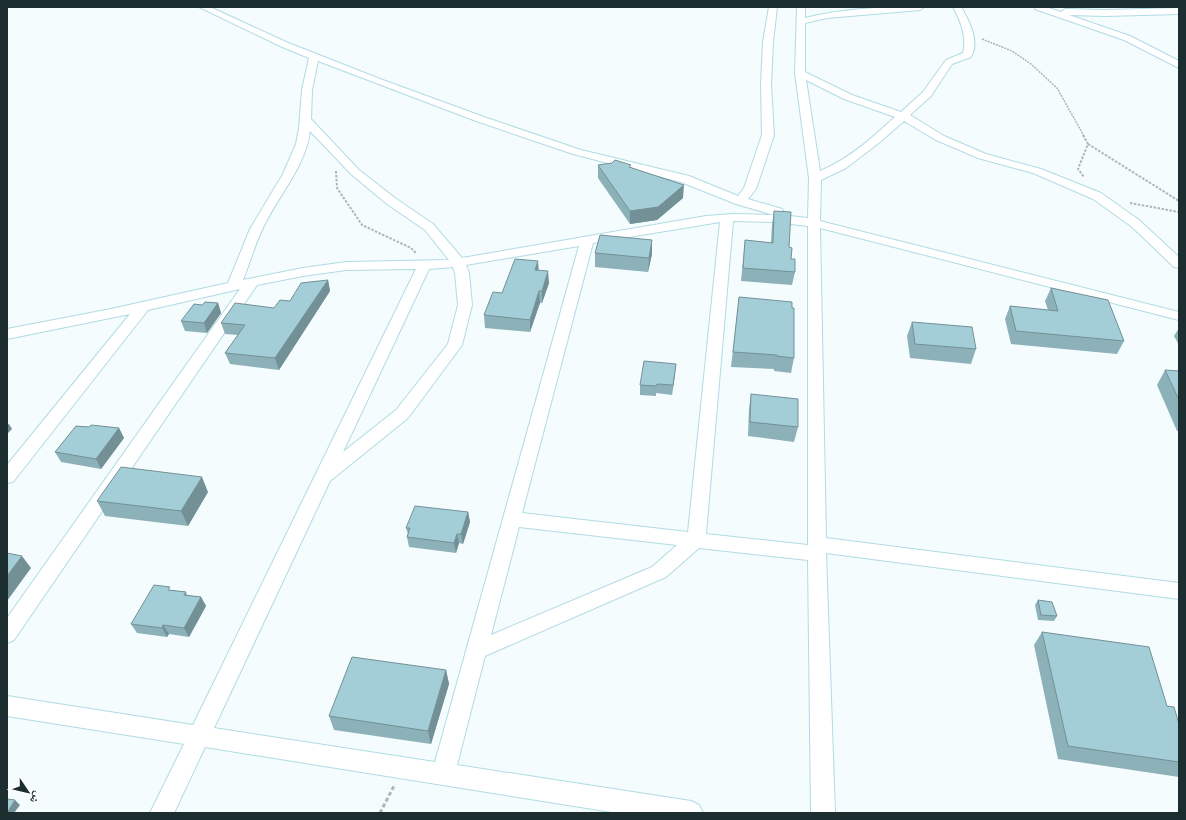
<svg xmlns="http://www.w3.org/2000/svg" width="1186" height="820" font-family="'Titillium Web','Noto Naskh Arabic',sans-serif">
	<rect width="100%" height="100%" fill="#f4fcfe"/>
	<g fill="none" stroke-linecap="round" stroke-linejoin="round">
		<!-- street casing -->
		<g stroke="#b1dbe4" stroke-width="2">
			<path id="street" d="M199 7H210L286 42 380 79 484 117 581 150 689 176 738 196 744 188 762 135 761 85 763 42 769 7H777L773 42 771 85 774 135 756 189 748 199 782 209 784 212 780 215 808 218 809 178 795 73 797 7H805V18C844 8 885 7 924 7L920 10 827 18 805 23V72L852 95 901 112 923 92 946 60 963 53C967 37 961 21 953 7H961C969 20 980 42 971 57L952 64 931 96 910 115 944 136 986 154 1041 169 1101 193 1139 220 1179 257V268L1174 267 1131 226 1093 199 1033 173 978 158 936 140 904 121 880 142 846 168 821 180 820 221 1179 312V320L820 228 826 538 1179 583V599L826 553 835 813H811L808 560 699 548 666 577 485 656 457 765 691 801 699 805 703 813H618L205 747 174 813H150L184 744 7 716V696L193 725 416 269 346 270 303 276 257 285 14 640 7 643V618L240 289 148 310 13 482 7 483V465L130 314 7 339V329L111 309 228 283 250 229 283 174 296 144 299 128 302 90 309 58 280 46ZM318 61 476 121 573 154 681 182 736 204 774 215 733 214 706 216 462 258 433 224 395 198 359 170 311 119 312 90ZM806 80 844 99 895 117C872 138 849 159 820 171ZM310 131 351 174 387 204 425 230 449 260 346 262 303 268 243 280C251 260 256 240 266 222 281 192 306 165 310 131ZM733 221 774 222 808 226V545L706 534ZM720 222 688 532 522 513 593 243ZM579 246 435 762 214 728 330 481 408 418 462 345 472 305 469 273 466 265ZM453 267 455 273 458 305 448 344 396 410 343 452 429 269ZM519 527 677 545 652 567 491 635Z
				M1034 7H1046L1061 12 1065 9 1105 10 1179 8V14L1105 16 1069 15 1130 36 1179 61V68L1124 40 1035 9Z"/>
		</g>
		<!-- path-far2 -->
		<path stroke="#acb7ba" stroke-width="1.5" stroke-dasharray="2 1" stroke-linecap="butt" d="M982 39 1012 51 1031 64 1057 88 1084 136"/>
		<!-- path-far1 -->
		<path stroke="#acb7ba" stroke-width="2" stroke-dasharray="2.5 1.5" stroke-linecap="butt" d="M1083 135 1088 144 1078 169 1084 177
			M1088 144 1179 201
			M336 171 337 188 362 225 411 248 416 253
			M1130 203 1179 212"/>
		<!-- path -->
		<path stroke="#acb7ba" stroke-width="3" stroke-dasharray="4 2.5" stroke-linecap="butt" d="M380 813 395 784"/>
		<!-- street -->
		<use href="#street" fill="#fff" fill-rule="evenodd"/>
	</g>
	<!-- wall -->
	<path fill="#8db1b9" d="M598 165 631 167 683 198 657 220 630 224 598 178Z
		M774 211 791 259 795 272 792 285 741 281 745 240 771 243 772 224Z
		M595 253 652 254 648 272 595 267Z
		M538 261V270L549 283 542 303H540L530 332 485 328 484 315 502 293Z
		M328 280 330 291 279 370 230 364 225 353 238 335 225 334 221 323 274 308 290 301Z
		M1051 288 1124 341 1117 354 1011 344 1005 319 1010 306 1048 310 1045 301Z
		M739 297 794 358 791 373 774 371V369L731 367Z
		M218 303 221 313 207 333 185 331 181 321 202 305Z
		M912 322 976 349 971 364 910 358 907 336Z
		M1179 328V345L1174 336Z
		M1165 370 1179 371V431H1177L1157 385Z
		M675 374 672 395 656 393V396L640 395V385Z
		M751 394 798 427 794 442 748 436 749 409Z
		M89 427 119 428 124 438 101 469 61 462 55 452Z
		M208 492 188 526 105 516 97 501Z
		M468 512 470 522 463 544 459 543 456 553 409 547 407 537 408 534 406 528Z
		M171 590 186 592 187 595 201 597 206 606 189 637 169 634 167 637 137 633 131 624Z
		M1038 600 1057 616 1054 621 1038 620 1035 605Z
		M1042 632 1179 724V777L1058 759 1034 645Z
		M446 670 449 684 431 744 334 730 329 716Z"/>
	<!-- shaded-wall -->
	<path fill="#739096" d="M684 185 683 198 657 220 630 224V211Z
		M652 240V254L648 272 649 258Z
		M538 261 539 274 535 270Z
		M548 271 549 283 542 303V291Z
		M328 280 330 291 279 370 275 358Z
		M539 291 540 303 530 332V320Z
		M218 303 221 313 207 333 204 323Z
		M676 364 675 374 672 395 673 385Z
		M9 424 12 429 7 434V425Z
		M119 428 124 438 101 469 96 459Z
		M202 477 208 492 188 526 181 511Z
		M468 512 470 522 463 544 461 534Z
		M457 534 459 543 456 553 454 543Z
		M22 556 31 568 7 601V576Z
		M201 597 206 606 189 637 184 628Z
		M163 625 169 634 167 637 162 628Z
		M446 670 449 684 431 744 428 731Z
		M15 800 20 805 14 813H7Z"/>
	<!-- building -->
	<path fill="#a4ced7" stroke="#739096" d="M615 160 631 165 629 167 684 185 658 207 630 211 598 165 612 163Z
		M774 211 791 212 789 247 792 248 791 259H795V272L743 268 745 240 773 243Z
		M600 235 652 240 649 258 595 253Z
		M515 259 538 261 535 270 548 271 542 291H539L530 320 484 315 493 292 502 293Z
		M328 280 275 358 225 353 245 325 221 323 235 303 274 308 280 300 290 301 301 283Z
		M1051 288 1108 300 1124 341 1016 331 1010 306 1058 311Z
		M739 297 792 302V308H794V358L777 356V355L733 352Z
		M205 302 218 303 204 323 181 321 194 304 202 305Z
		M912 322 972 327 976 349 915 344Z
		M644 361 676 364 673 385 657 384 656 386 640 385Z
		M1165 370 1179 371V400Z
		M751 394 798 399V427L750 422Z
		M91 425 119 428 96 459 55 452 76 426 89 427Z
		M121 467 202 477 181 511 97 501Z
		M415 506 468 512 461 534H457L454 543 407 537 410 528H406Z
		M7 553 22 556 7 576Z
		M154 585 170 587 168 590 186 592 184 595 201 597 184 628 163 625 162 628 131 624Z
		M1038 600 1052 602 1057 616 1041 615Z
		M1042 632 1149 647 1167 706 1174 707 1179 724V762L1068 746Z
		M352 657 446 670 428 731 329 716Z
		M7 799 15 800 7 813Z"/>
	<!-- border -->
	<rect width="1186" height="820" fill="none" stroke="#1d2e31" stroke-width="16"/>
	<!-- north arrow -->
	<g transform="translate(28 792) rotate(125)" stroke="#ffffff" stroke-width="3" paint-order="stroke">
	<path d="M0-3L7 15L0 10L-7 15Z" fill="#1d2e31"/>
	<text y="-6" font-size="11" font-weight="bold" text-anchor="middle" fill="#1d2e31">ش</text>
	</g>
</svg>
